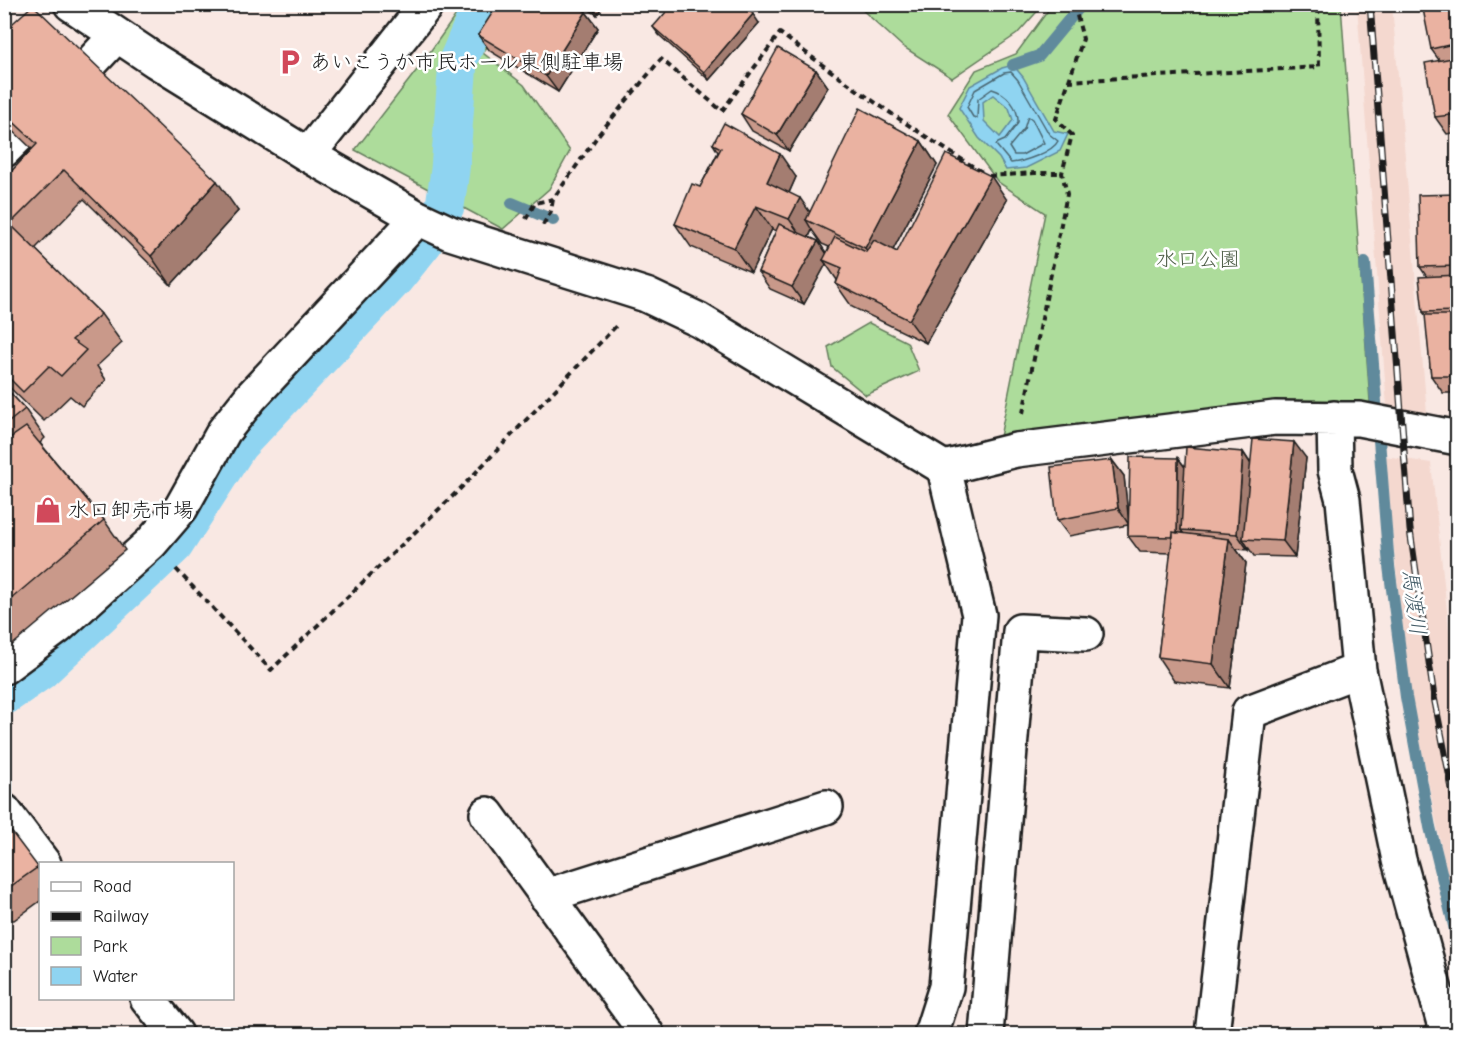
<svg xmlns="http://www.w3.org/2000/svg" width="1462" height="1039" font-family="'Comic Neue','Klee One',sans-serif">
	<rect width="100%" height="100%" fill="#f9e8e3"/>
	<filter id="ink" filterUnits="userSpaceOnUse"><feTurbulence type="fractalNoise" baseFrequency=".0167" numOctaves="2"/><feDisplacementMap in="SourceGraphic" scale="12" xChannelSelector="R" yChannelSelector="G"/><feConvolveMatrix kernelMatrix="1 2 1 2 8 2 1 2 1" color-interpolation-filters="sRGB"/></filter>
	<g filter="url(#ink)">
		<!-- built -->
		<path fill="#f4d8cf" d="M1357 5H1392L1428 425 1388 420Z
			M1385 456 1431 463 1450 639 1457 682V916L1450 890 1406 671Z"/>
		<!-- green -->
		<path fill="#addc9b" stroke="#647c5c" stroke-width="1.5" d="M463 5H515L483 53 524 85 570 151 549 189 503 229 355 150 420 66Z
			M857 5H1043L1017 34 952 78 902 46Z
			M1052 5H1341L1371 415 999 442 1045 213 998 182 948 114 976 70 1016 54Z
			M869 323 907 342 919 371 866 395 832 367 828 347Z"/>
		<!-- water -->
		<path fill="#8fd4f1" stroke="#618a9c" stroke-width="1.5" fill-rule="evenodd" d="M1013 65 1023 77 1054 131 1068 134 1060 151 1026 168 1006 170 999 158 979 138 959 108 970 86 1002 68ZM993 95 1009 108 1013 120 1000 137 984 121 983 102Z"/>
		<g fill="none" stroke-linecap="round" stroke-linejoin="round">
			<!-- shore -->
			<path stroke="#4a6671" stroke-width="1.5" d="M1011 72 1018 80 1049 134 1058 141C1053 152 1023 162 1011 163L996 145 998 143 1005 140 1018 123C1019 108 1007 93 992 89L978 99 977 118 973 117 967 107 975 90 1004 73Z
				M1029 117 1032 119 1044 143 1022 155H1014L1009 147 1024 129 1027 119Z"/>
			<!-- stream -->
			<path stroke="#618a9c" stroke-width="12" d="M1013 65 1039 56 1082 4
				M450 170 458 174
				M512 203 553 220
				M1365 263 1389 566 1406 697 1430 827 1458 942"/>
			<!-- canal -->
			<path stroke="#8fd4f1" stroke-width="39" d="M4 696 40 671 174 545 238 445 394 279 423 243 445 206 450 170 458 61 482 4"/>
			<!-- minor casing -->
			<g stroke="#1c1c1c" stroke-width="38">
				<path id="minor" d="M71 4 156 61 308 155 418 218 450 233 646 295 699 320 944 468 1016 450 1275 418 1359 419 1458 438
					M87 67 117 35
					M4 150 18 136
					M308 155 427 4
					M1334 418 1335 470 1343 500 1359 670 1399 860 1447 1034
					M4 667 58 627 151 543 181 508 224 431 251 397 418 218
					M4 811 44 864
					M487 814 647 1034
					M546 896 826 807
					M147 998 176 1034
					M931 1034 946 987 979 615 944 468
					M986 1034 1020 631 1086 634
					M1212 1034 1249 712 1359 670"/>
			</g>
			<!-- path -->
			<path stroke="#1c1c1c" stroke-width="4" stroke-dasharray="6 4.5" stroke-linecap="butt" d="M1068 81 1319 67 1318 4
				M989 176 1035 173H1062
				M526 219 535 203 553 199 599 134 661 59 722 111 780 33C845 83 912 129 982 172
				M543 225 551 211 553 199
				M1023 413 1067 194 1062 173 1072 135 1056 119 1083 39 1074 4
				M176 569 271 670 459 490 618 324"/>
			<!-- minor -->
			<use href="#minor" stroke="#fff" stroke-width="33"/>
			<!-- rail casing -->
			<g stroke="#1c1c1c" stroke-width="7">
				<path id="rail" d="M1370 4 1410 530 1434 697 1458 819"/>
			</g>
			<!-- rail -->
			<use href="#rail" stroke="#fff" stroke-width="4.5" stroke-dasharray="14" stroke-linecap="butt"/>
		</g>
		<!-- wall -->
		<path fill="#c9998a" stroke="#1c1c1c" stroke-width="1.5" fill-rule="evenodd" d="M581 4H604L597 15Z
			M1458 4V132L1447 134 1435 117 1439 60 1431 49Z
			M586 12 598 28 558 92 490 51 478 35Z
			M759 23 709 80 659 35 653 27Z
			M4 31 238 211 171 285 84 199 35 249 101 314 122 343 97 366 106 380 82 406 70 396 44 421 4 382V179L32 149 4 122Z
			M816 70 828 87 789 151 752 131 741 114Z
			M921 141 937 165 893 250 897 252 1007 200 926 343 852 307 836 284 837 280 826 264 804 304 770 289 758 272 776 231 772 229 751 272 691 247 675 224 700 187 718 152 713 144 796 177 789 193 810 212ZM812 230 822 244 829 247 826 253 818 241 809 237Z
			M1458 194V393H1443L1431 376 1426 316 1423 312 1427 277 1420 267Z
			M4 386 25 409 45 438 40 443 104 520 125 550 4 652Z
			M1243 452 1251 464 1306 458 1295 557 1254 556 1248 547V550L1236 549 1246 563 1230 688 1174 681 1158 657 1171 553 1140 552 1128 536V525L1069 536 1057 520 1112 460 1124 476 1128 518 1178 458 1185 467Z
			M4 822 40 872V901L14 920 4 919Z"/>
		<!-- shaded-wall -->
		<path fill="#a47d71" stroke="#1c1c1c" stroke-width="1.5" d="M590 4H604L597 15Z
			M586 12 598 28 558 92 546 76Z
			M753 14 759 23 709 80 704 72Z
			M816 70 828 87 789 151 777 135Z
			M921 141 937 165 882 271 865 248Z
			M780 154 796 177 783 206 767 182Z
			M991 176 1007 200 926 343 909 320Z
			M217 181 238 211 171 285 151 256Z
			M800 198 816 221 806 220 812 230 806 243 789 219Z
			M756 206 772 229 751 272 734 248Z
			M818 241 829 257 823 260 826 264 804 304 792 287Z
			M1294 442 1306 458 1295 557 1283 541Z
			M1243 452 1254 469 1243 539 1248 547V550L1237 534Z
			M1178 458 1190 474 1181 530 1189 541 1177 537Z
			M1112 460 1124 476 1129 525 1118 508Z
			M1229 539 1246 563 1230 688 1213 664Z"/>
		<!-- building -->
		<path fill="#eab2a1" stroke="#1c1c1c" stroke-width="1.5" d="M498 4H575L586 12 546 76 478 35Z
			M673 4H743L753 14 704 72 653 27Z
			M1422 4H1458V43L1431 49Z
			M33 5 217 181 151 256 64 170 10 224 101 314 72 340 86 350 61 376 49 366 23 392 4 373V179L37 144 4 113V31Z
			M778 48 816 70 777 135 741 114Z
			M1458 57V114L1435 117 1425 63Z
			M860 108 921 141 865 248 806 220Z
			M724 123 780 154 767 182 800 198 789 219 756 206 734 248 675 224 692 184 700 187 721 148 713 144Z
			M946 154 991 176 909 320 836 284 842 268 823 260 835 237 866 252 874 240 897 252Z
			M1458 194V266L1420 267 1418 195Z
			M779 224 818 241 792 287 758 272Z
			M1458 275V311L1423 312 1419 277Z
			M1425 315H1458V376H1431Z
			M4 386 25 409 4 426Z
			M26 427 104 520 4 605V438L7 440Z
			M1253 439 1294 442 1283 541 1243 539Z
			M1186 447 1243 452 1237 534 1181 530Z
			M1130 457 1178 458 1177 533 1173 532V537L1128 536Z
			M1112 460 1118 508 1057 520 1051 467Z
			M1173 532 1229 539 1213 664 1158 657Z
			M4 822 38 867 4 891Z"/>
	</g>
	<!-- icons -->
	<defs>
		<g id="parking-bare" transform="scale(2.07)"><path d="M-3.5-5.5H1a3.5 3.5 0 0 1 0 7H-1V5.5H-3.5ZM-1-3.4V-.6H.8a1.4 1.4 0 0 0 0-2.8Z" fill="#d1495b" stroke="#fff" stroke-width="2.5" paint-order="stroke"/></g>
		<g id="shop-bare" transform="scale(2.07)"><path d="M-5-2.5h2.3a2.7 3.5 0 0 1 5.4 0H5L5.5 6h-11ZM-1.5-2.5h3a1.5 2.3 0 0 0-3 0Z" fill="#d1495b" stroke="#fff" stroke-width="2.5" paint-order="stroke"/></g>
	</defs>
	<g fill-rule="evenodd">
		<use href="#parking-bare" x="290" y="62"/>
		<use href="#shop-bare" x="48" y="510"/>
	</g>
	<g text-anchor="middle" stroke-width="5" stroke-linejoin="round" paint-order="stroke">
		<!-- poi labels -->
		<g font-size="21" fill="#1c1c1c" stroke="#fff" text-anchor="start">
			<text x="310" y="69">あいこうか市民ホール東側駐車場</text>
			<text x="68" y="517">水口卸売市場</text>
		</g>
		<!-- park labels -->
		<g font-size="21" fill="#4f5f48" stroke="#fff">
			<text x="1198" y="266">水口公園</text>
		</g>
		<!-- water labels -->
		<g font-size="22" font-style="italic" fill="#445c67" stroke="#fff">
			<text transform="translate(1415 602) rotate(83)" y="8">馬渡川</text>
		</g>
	</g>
	<!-- margin -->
	<rect width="1462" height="1039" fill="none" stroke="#fff" stroke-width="24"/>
	<rect x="12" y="12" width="1438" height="1015" fill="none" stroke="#1c1c1c" stroke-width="2" filter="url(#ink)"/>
	<!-- legend -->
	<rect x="39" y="862" width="195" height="138" fill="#ffffff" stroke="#a4a4a4" stroke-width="1.5"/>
	<rect x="51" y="882" width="30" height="9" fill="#ffffff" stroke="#a4a4a4" stroke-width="1.5"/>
	<text x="93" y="892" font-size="18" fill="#1c1c1c">Road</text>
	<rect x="51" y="912" width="30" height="9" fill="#1c1c1c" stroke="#a4a4a4" stroke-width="1.5"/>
	<text x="93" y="922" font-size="18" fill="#1c1c1c">Railway</text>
	<rect x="51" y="937" width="30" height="18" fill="#addc9b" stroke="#a4a4a4" stroke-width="1.5"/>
	<text x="93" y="952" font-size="18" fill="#1c1c1c">Park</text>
	<rect x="51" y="967" width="30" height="18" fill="#8fd4f1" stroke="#a4a4a4" stroke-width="1.5"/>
	<text x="93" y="982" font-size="18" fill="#1c1c1c">Water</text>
</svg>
